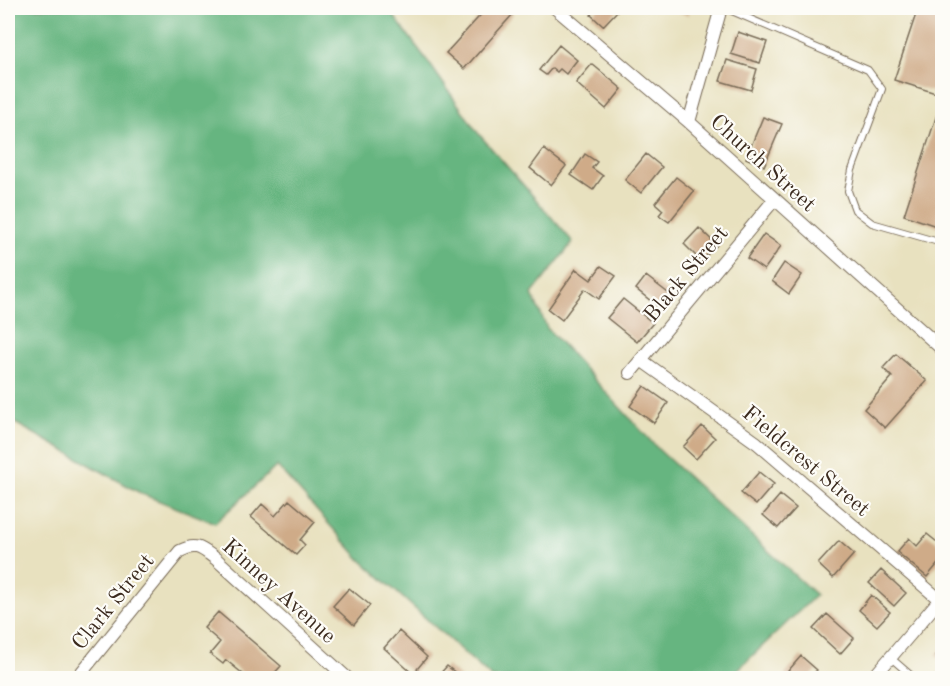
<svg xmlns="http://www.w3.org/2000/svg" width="950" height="686" font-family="'Old Standard TT',serif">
	<rect width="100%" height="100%" fill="#fdfcf7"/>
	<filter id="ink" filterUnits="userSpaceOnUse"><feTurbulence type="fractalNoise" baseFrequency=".0167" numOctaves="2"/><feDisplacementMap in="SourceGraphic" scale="12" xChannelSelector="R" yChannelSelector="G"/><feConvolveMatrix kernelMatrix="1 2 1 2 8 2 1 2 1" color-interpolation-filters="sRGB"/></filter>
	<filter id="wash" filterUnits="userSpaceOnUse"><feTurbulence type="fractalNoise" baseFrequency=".008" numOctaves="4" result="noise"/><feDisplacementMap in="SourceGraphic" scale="24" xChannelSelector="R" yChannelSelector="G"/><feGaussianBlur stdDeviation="1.35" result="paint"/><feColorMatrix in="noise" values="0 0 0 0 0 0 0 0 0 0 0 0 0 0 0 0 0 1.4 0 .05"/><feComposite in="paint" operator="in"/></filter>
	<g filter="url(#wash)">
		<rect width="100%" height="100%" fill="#e8e1bf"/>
		<!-- forest -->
		<path fill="#66b580" stroke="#50704f" stroke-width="1.5" d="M8 8H388L429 63 478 133 573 242 532 294 547 328 659 450 816 595 729 678H492L361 560 277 466 215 523 142 494 8 419Z"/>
		<g id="blocks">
			<!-- building -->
			<path fill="#cfab88" d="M487 8H507L513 14 464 69 446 53Z
				M598 8H620L603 26 591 15Z
				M672 8H690L688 15 672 10Z
				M918 8H942V95L894 80Z
				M738 32 767 42 760 63 731 54Z
				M559 45 577 60 566 74 560 69 557 72 552 68 546 75 539 70Z
				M727 60 757 69 751 90 720 81Z
				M592 64 622 89 606 109 576 83Z
				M942 99V228L904 215Z
				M763 117 782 124 764 166 746 158Z
				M544 149 566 166 551 185 530 168Z
				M585 154 597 162 592 168 603 176 593 190 571 175Z
				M646 154 662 167 641 193 625 180Z
				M676 177 694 191 669 222 659 215 663 210 655 203Z
				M699 228 717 245 701 261 684 244Z
				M764 234 781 246 764 270 747 258Z
				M784 263 802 275 789 294 772 281Z
				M601 266 616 276 599 299 585 289 562 320 548 309 576 269 591 280Z
				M646 276 672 296 661 309 636 289Z
				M623 299 653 323 637 342 607 318Z
				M896 354 927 381 885 428 864 409 892 377 883 368Z
				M644 386 668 403 654 423 630 406Z
				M702 426 715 438 696 459 683 447Z
				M759 472 774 484 756 505 741 493Z
				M780 495 796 508 778 528 763 515Z
				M289 500 315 522 300 540 305 545 296 555 251 517 262 504 275 516Z
				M927 534 942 546V559L927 577 897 552 909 538 917 546Z
				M839 541 854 554 833 578 818 564Z
				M881 570 906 593 894 606 869 583Z
				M349 588 370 605 354 625 333 606Z
				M871 595 890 612 877 626 859 610Z
				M218 612 281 666 270 678H248L226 660 223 664 210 654 220 642 204 628Z
				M827 614 854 638 840 654 813 629Z
				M399 631 427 657 413 674 384 648Z
				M942 648V661L936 655Z
				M801 656 817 670 809 678H782Z
				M447 666 462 678H436Z"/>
		</g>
	</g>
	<g filter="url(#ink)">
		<use href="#blocks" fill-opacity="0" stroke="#786a56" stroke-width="1.5"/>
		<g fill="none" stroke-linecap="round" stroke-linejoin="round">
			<!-- service casing -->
			<g stroke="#786a56" stroke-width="8">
				<path id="service" d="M725 8 868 70 882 89 852 170 848 191 855 210 872 223 942 243
					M891 658 914 678"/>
			</g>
			<!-- minor casing -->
			<g stroke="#786a56" stroke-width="14">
				<path id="minor" d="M555 8 689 122 942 349
					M689 122 721 8
					M641 360 757 443 940 600
					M630 373 774 200
					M77 678 180 551C197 542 202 549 216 559L347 678
					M873 678 942 597"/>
			</g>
			<!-- service -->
			<use href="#service" stroke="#fff" stroke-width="6"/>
			<!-- minor -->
			<use href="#minor" stroke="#fff" stroke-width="12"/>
		</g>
	</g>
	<g text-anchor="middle" stroke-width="4.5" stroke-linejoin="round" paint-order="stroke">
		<!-- street labels -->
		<g font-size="22" fill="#3b2a1e" stroke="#fdfcf7">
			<text transform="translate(764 162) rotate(42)" y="8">Church Street</text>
			<text transform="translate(685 273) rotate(-50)" y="8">Black Street</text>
			<text transform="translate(807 460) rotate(40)" y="8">Fieldcrest Street</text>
			<text transform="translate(280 590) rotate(42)" y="8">Kinney Avenue</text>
			<text transform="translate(112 601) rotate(-51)" y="8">Clark Street</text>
		</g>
	</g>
	<!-- margin -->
	<rect width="950" height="686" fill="none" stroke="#fdfcf7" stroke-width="30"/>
</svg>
